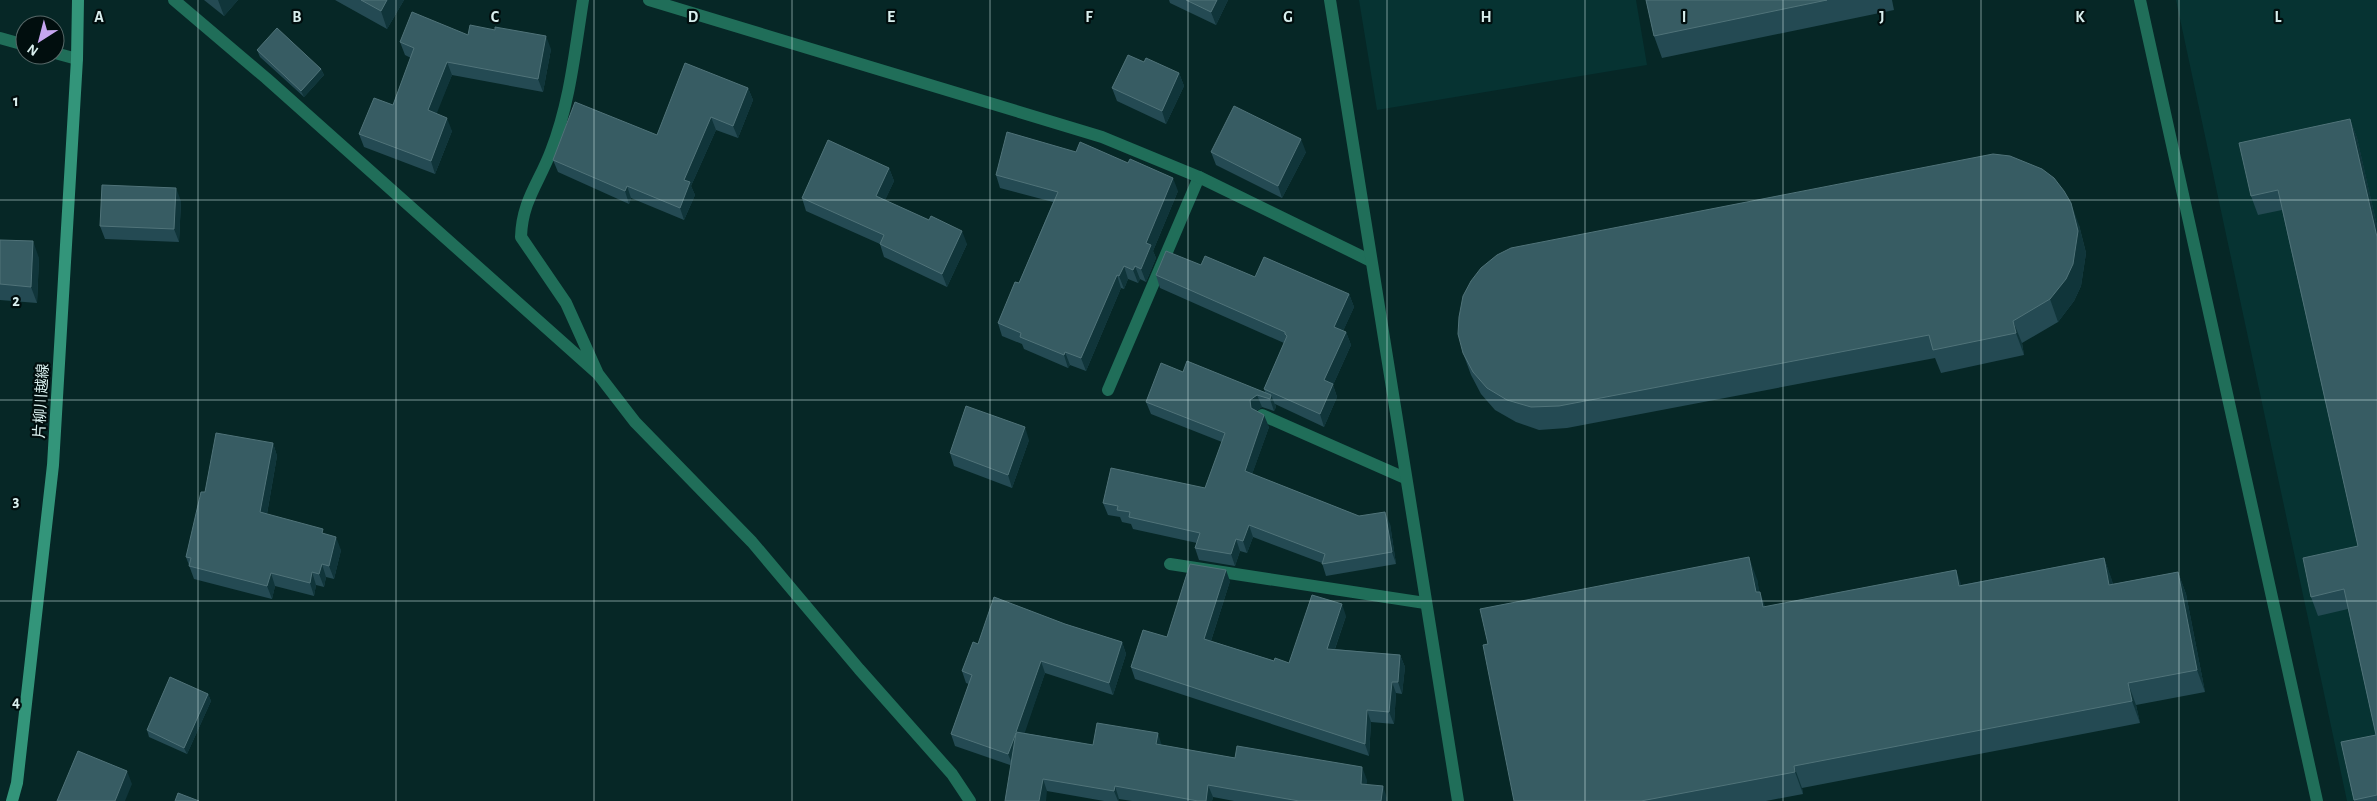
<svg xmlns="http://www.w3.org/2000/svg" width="2377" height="801" font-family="'Alegreya Sans','Noto Sans JP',sans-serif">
	<rect width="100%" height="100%" fill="#062726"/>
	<!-- built -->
	<path fill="#063332" d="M1359 0H1636L1647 65 1377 110Z
		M2176 0H2377V801H2347Z"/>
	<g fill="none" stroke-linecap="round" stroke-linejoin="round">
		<!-- service -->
		<path stroke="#206e59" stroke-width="12" d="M1108 390 1199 177
			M1262 415 1405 478
			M1170 564 1425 603"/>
		<!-- minor -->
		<path stroke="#206e59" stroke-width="12" d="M174 0 266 78 598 374 566 303 521 237C522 201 539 183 551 151 570 103 575 50 583 0
			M649 0 1102 137 1199 177 1371 261
			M0 38 25 45
			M55 53 77 59
			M598 374 635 422 752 542 859 669 952 774 970 801"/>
		<!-- tertiary -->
		<path stroke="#206e59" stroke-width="12" d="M1330 0 1458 801
			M2140 0 2317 801"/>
		<!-- secondary -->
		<path stroke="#33957a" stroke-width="12" d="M12 801 17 783 53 465 77 59 78 0"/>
	</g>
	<!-- wall -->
	<path fill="#244a53" d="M204 0H238L224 16Z
		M335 0H404L387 29Z
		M1169 0H1228L1216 25 1170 3Z
		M1646 0H1892L1894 10 1662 58 1654 36Z
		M468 35 551 49 543 92 452 75 436 113 452 131 435 174 364 147 359 134 393 105 411 58 405 55 400 42Z
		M257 50 321 69 324 75 304 97 260 57Z
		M1179 73 1184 86 1166 124 1117 101 1112 88Z
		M748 88 753 100 738 138 716 130 691 186 695 195 684 220 631 198 629 204 558 172 553 160 657 135Z
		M2350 119 2357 138 2377 226V801H2354L2341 742 2376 735 2348 609 2318 616 2311 597 2358 546 2282 210 2258 215 2251 196Z
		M1211 152H1306L1282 198 1216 165Z
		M889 168 894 181 885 200 967 244 947 287 884 257 880 244 806 211 802 198Z
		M996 175 1178 191 1153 251 1156 258 1146 282 1140 279 1138 283 1128 279 1124 289 1121 288 1086 371 1070 365 1068 368 1024 349 1022 344 1002 336 998 323 1019 283 1053 202 1000 188Z
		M181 201 179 242 105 239 100 226Z
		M2079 225 2086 253 2081 286 2074 301 2058 322 2022 343 2024 355 1941 373 1935 358 1567 428 1539 430 1516 422 1495 410 1481 394 1471 375 1463 353Z
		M0 240 39 258 37 303 0 300Z
		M1201 265 1255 277 1349 294 1354 307 1343 331 1346 332 1351 345 1333 385 1337 397 1324 427 1275 404 1276 407 1274 411 1262 407 1256 411 1269 427 1252 474 1359 516 1390 524 1396 564 1326 576 1322 563 1253 537 1247 553 1240 551 1235 566 1199 560 1195 548 1197 543 1133 529 1131 524 1122 522 1120 517 1108 515 1103 503 1205 488 1222 442 1151 414 1146 402 1183 372 1265 392 1264 389 1284 343 1160 288 1156 275Z
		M1029 440 1012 488 954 466 950 453Z
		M273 443 277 456 267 514 325 534 341 550 334 579 326 577 324 587 316 585 314 596 275 586 272 599 194 579 186 557 205 492Z
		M2104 558 2113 584 2178 572 2186 594 2205 692 2136 705 2140 723 1802 788 1803 794 1766 801H1514L1757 579 1759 592 1765 607 1961 585Z
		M1230 581 1211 641 1274 661 1289 663 1346 616 1335 649 1400 655 1405 667 1402 694 1396 693 1394 724 1371 722 1369 756 1135 679 1131 667 1167 637Z
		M1065 624 1122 642 1126 654 1113 695 1045 673 1024 733 1093 745H1162L1235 758 1367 780 1366 784 1387 798V801H1234L1213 797 1212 801H1132L1119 799V801H1104L1047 791 1010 765 955 746 951 734 969 684 966 683 962 671 978 644Z
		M208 694 211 701 187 754 149 737 147 730Z"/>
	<!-- shaded-wall -->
	<path fill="#10353a" d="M218 0H238L224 16Z
		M387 0H404L387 29 381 11Z
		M1217 0H1228L1216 25 1211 12Z
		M546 36 551 49 543 92 538 79Z
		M447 62 452 75 433 123 428 110Z
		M321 69 324 75 304 97 301 91Z
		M1179 73 1184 86 1166 124 1162 111Z
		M748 88 753 100 738 138 733 126Z
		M711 117 716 130 691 186 695 195 684 220 680 208 684 180Z
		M447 118 452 131 435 174 431 161Z
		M2350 119 2357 138 2377 226V237Z
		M1301 139 1306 152 1282 198 1278 186Z
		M889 168 894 181 881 209 876 196Z
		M1173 178 1178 191 1153 251 1156 258 1146 282 1141 269 1146 243Z
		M627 186 631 198 629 204 625 191Z
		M176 188 181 201 179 242 174 229Z
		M2071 203 2079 225 2086 253 2081 286 2074 301 2058 322 2050 299Z
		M962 231 967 244 947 287 942 274Z
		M33 241 39 258 37 303 31 287Z
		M1124 266 1128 279 1124 289 1119 276Z
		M1135 266 1140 279 1138 283 1133 270Z
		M1117 275 1121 288 1086 371 1081 358Z
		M1349 294 1354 307 1339 340 1334 327Z
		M2013 321 2022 343 2024 355 2016 333Z
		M1346 332 1351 345 1333 385 1337 397 1324 427 1320 414 1324 380Z
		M1065 352 1070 365 1068 368 1064 355Z
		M1257 395 1262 407 1254 412 1251 408 1250 400Z
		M1271 395 1276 407 1274 411 1270 399Z
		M1264 415 1269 427 1249 483 1245 471Z
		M1025 427 1029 440 1012 488 1008 475Z
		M273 443 277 456 265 525 260 512Z
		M1385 512 1390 524 1396 564 1392 552Z
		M1249 525 1253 537 1247 553 1243 541Z
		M336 537 341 550 334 579 329 566Z
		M1236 539 1240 551 1235 566 1231 554Z
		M1749 557 1757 579 1764 615 1756 592Z
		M2104 558 2112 580 2117 607 2109 585Z
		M322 564 326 577 324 587 319 574Z
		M1226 570 1230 581 1208 650 1204 639Z
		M1956 570 1964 592 1959 586Z
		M312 572 316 585 314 596 310 583Z
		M2178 572 2186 594 2205 692 2197 670Z
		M271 573 275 586 272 599 267 586Z
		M1760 592 1768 614 1763 607Z
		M1342 604 1346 616 1331 660 1327 649Z
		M1122 642 1126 654 1113 695 1109 683Z
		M1400 655 1405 667 1402 694 1398 682Z
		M1041 661 1045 673 1021 744 1016 732Z
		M1392 682 1396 693 1394 724 1389 712Z
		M2128 683 2136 705 2140 723 2132 701Z
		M208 694 211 701 187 754 184 748Z
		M1367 710 1371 722 1369 756 1365 744Z
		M1016 733 1013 766 1008 754Z
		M1158 733 1162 746 1156 744Z
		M1794 766 1802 788 1803 794 1795 772Z
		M1362 767 1367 780 1366 796 1361 784Z
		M127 771 132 784 125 801H115Z
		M1043 779 1047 791 1046 801H1039Z
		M1208 785 1213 797 1212 801H1206Z
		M1115 786 1119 799V801H1118L1114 791Z
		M1383 786 1387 798V801H1381Z"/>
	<!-- building -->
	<path fill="#375c63" stroke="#507379" d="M361 0H387L381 11Z
		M1186 0H1217L1211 12Z
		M1646 0H1827L1654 36Z
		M412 12 468 35 470 25 495 30V27L546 36 538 79 447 62 428 110 447 118 431 161 359 134 374 98 393 105 414 48 400 42Z
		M277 28 321 69 301 91 257 50Z
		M1128 55 1144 62 1146 58 1179 73 1162 111 1112 88Z
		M685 63 748 88 733 126 711 117 684 180 690 182 680 208 627 186 625 191 553 160 575 102 657 135Z
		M1234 106 1301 139 1278 186 1211 152Z
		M2350 119 2377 237V795L2354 800 2341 742 2376 735 2344 589 2311 597 2303 558 2358 546 2278 190 2251 196 2239 143Z
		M1007 132 1076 152 1080 142 1128 163 1130 159 1173 178 1146 243 1151 245 1141 269 1135 266 1133 270 1124 266 1119 276 1117 275 1081 358 1065 352 1064 355 1020 337 1021 333 998 323 1015 282 1019 283 1058 192 996 175Z
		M828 140 889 168 876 196 929 220 931 216 962 231 942 274 880 244 884 235 802 198Z
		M1993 154 2010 156 2042 169 2054 178 2064 191 2071 203 2078 231 2073 264 2066 279 2050 299 2013 321 2016 333 1933 350 1929 335 1559 406 1531 407 1507 400 1487 388 1473 372 1463 353 1458 334 1459 317 1463 296 1471 281 1481 268 1497 255 1511 248Z
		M102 185 176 188 174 229 100 226Z
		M0 240 33 241 31 287 0 284Z
		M1166 251 1201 265 1205 256 1255 277 1264 257 1349 294 1334 327 1346 332 1324 380 1333 384 1320 414 1264 389 1287 336 1285 334V332L1156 275Z
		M1187 361 1271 395 1270 399 1257 395 1250 400 1251 408 1264 415 1245 471 1359 516 1385 512 1392 552 1322 564 1325 554 1249 525 1243 541 1236 539 1231 554 1195 548 1200 533 1129 517 1130 512 1117 510 1118 506 1103 503 1111 468 1205 488 1225 433 1146 402 1161 363 1183 372Z
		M966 406 1025 427 1008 475 950 453Z
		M216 433 273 443 260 512 323 529 322 533 336 537 329 566 322 564 319 574 312 572 310 583 271 573 267 586 189 566 191 558 186 557 201 492H205Z
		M1749 557 1756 592H1760L1763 607 1956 570 1959 586 2104 558 2109 585 2178 572 2197 670 2128 683 2132 701 1794 766 1795 772 1641 801H1514L1483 645 1488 644 1480 609Z
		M1190 564 1226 570 1204 639 1274 661 1275 658 1289 663 1312 595 1342 604 1327 649 1400 655 1398 682H1392L1389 712 1367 710 1365 744 1131 667 1143 630 1167 637Z
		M994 597 1065 624 1122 642 1109 683 1041 661 1016 732 1093 745 1097 723 1158 733 1156 744 1235 758 1237 746 1362 767 1361 784 1383 786 1381 801H1299L1208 785 1206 801H1198L1115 786 1114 791 1043 779 1039 801H1005L1016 733 1008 754 951 734 972 675 962 671 973 642 978 644Z
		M170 677 208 694 184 748 147 730Z
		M78 751 127 771 115 801H57Z
		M178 793 199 801H175Z"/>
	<!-- grid -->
	<path fill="none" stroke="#d9efee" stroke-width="1" stroke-opacity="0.55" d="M198 0V801M396 0V801M594 0V801M792 0V801M990 0V801M1188 0V801M1387 0V801M1585 0V801M1783 0V801M1981 0V801M2179 0V801M0 200H2377M0 400H2377M0 601H2377"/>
	<g text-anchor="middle" stroke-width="4.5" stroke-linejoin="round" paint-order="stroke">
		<!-- street labels -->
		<g font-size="15" fill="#d9efee" stroke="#010e0e">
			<text transform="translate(41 401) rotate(-87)" y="5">片柳川越線</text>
		</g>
	</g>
	<g font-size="16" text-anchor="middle" font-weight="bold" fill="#d9efee" stroke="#010e0e" stroke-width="4.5" stroke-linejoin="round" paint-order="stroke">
		<text x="99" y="22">A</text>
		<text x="297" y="22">B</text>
		<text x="495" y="22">C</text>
		<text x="693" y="22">D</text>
		<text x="891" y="22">E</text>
		<text x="1089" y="22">F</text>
		<text x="1288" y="22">G</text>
		<text x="1486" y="22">H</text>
		<text x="1684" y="22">I</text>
		<text x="1882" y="22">J</text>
		<text x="2080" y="22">K</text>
		<text x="2278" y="22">L</text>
		<text x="16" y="106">1</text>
		<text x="16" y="306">2</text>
		<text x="16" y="506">3</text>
		<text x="16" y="707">4</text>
	</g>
	<!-- north arrow -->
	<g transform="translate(40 40) rotate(216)"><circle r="24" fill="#010e0e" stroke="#576868"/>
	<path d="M0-4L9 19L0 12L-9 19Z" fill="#c6a6f0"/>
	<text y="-8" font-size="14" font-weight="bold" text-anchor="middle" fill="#d9efee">N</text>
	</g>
</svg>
